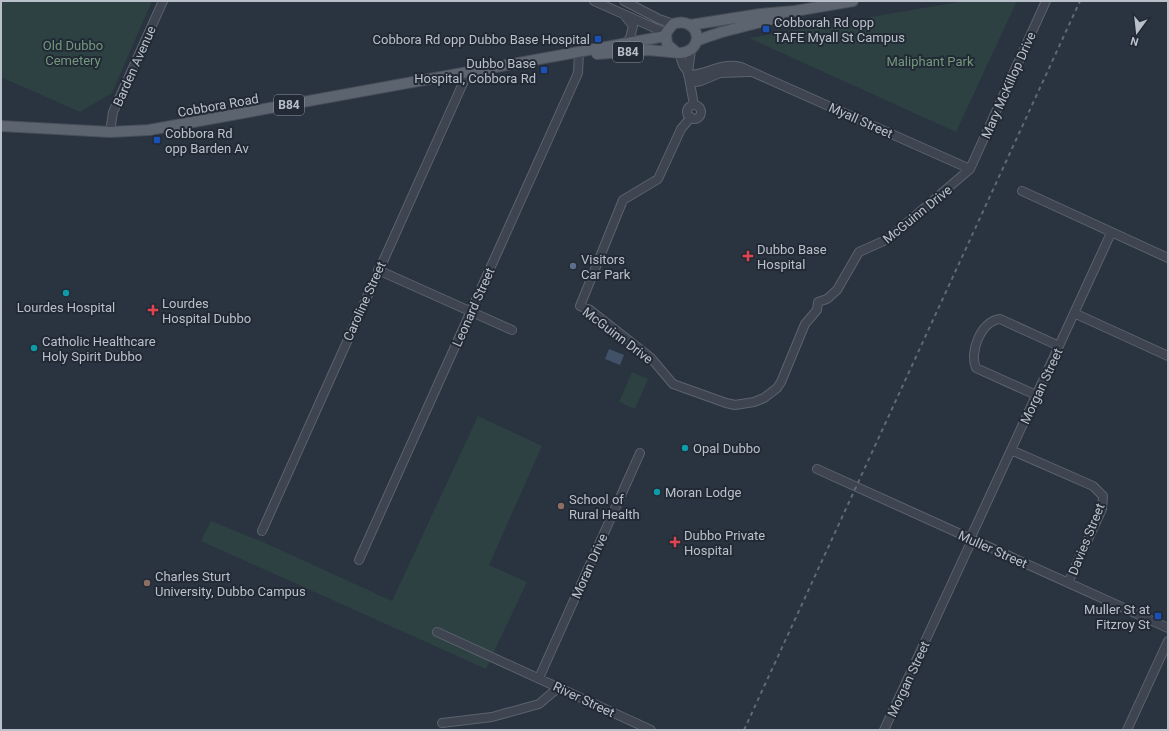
<svg xmlns="http://www.w3.org/2000/svg" width="1169" height="731" font-family="Roboto,sans-serif">
	<rect width="100%" height="100%" fill="#2a3340"/>
	<!-- green -->
	<path fill="#2d4042" d="M1 1H152L112 93 80 112 1 77Z
		M964 1H1017L956 132 749 38Z
		M632 372 648 379 635 409 619 402Z
		M478 416 542 446 489 565 527 582 486 669 201 541 211 521 263 542 392 601Z"/>
	<!-- water -->
	<path fill="#415167" d="M609 349 624 355 620 365 605 359Z"/>
	<g fill="none" stroke-linecap="round" stroke-linejoin="round">
		<!-- minor casing -->
		<g stroke="#5b636d" stroke-width="10">
			<path id="minor" d="M594 1 666 33
				M624 1 659 19 673 24
				M625 44 630 38 633 26 625 16
				M679 53 683 65 688 72 694 105
				M688 72 691 50
				M688 75C709 75 718 62 741 67L970 169
				M690 83 701 81 720 73 749 72
				M687 112a7 7 0 1 1 14 0a7 7 0 1 1-14 0Z
				M691 117 681 129 658 179 623 200 580 306 590 310 651 358 673 384 726 403 735 405 754 402 764 398 777 388 781 382 805 324 817 310 818 302 827 299 837 290 859 252 888 239 970 169 1046 1
				M110 132 113 112 163 1
				M1022 191 1168 258
				M378 270 512 330
				M1074 313 1168 356
				M1036 395 976 368C969 352 981 321 1000 319L1059 346
				M1011 450 1093 486 1103 496 1102 509 1068 583
				M817 469 1168 628
				M262 531 468 72
				M970 539 1111 233
				M359 560 578 73 579 53
				M437 632 651 730
				M539 678 640 453
				M442 723 492 717 539 704 559 687
				M884 730 972 540
				M1127 730 1168 641"/>
		</g>
		<!-- major casing -->
		<g stroke="#474e59" stroke-width="12">
			<path id="major" d="M690 25 760 14 795 11 853 1
				M697 41C723 29 753 26 780 16
				M597 54 648 50 681 53C690 52 696 47 697 38 696 25 685 20 673 24L666 33 667 44 677 53
				M1 126 110 132 149 130 666 36"/>
		</g>
		<!-- minor -->
		<use href="#minor" stroke="#3e4550" stroke-width="8"/>
		<!-- major -->
		<use href="#major" stroke="#5c646f" stroke-width="10"/>
		<!-- rail -->
		<path stroke="#606976" stroke-width="2" stroke-dasharray="4 4" stroke-linecap="butt" d="M744 730 1080 1"/>
	</g>
	<!-- markers -->
	<g fill="#1a4fb4" stroke="#222a35" stroke-width="1.5">
		<rect x="762" y="25" width="8" height="8" rx="2"/>
		<rect x="594" y="35" width="8" height="8" rx="2"/>
		<rect x="540" y="66" width="8" height="8" rx="2"/>
		<rect x="153" y="136" width="8" height="8" rx="2"/>
		<rect x="1154" y="612" width="8" height="8" rx="2"/>
	</g>
	<g fill="#e0444e" stroke="#222a35" stroke-width="1.5">
		<path d="M746 250h4v4h4v4h-4v4h-4v-4h-4v-4h4z"/>
		<path d="M151 304h4v4h4v4h-4v4h-4v-4h-4v-4h4z"/>
		<path d="M673 536h4v4h4v4h-4v4h-4v-4h-4v-4h4z"/>
	</g>
	<circle fill="#5c6f8a" stroke="#222a35" stroke-width="1.5" cx="573" cy="266" r="4"/>
	<g fill="#0f9aa8" stroke="#222a35" stroke-width="1.5">
		<circle cx="66" cy="293" r="4"/>
		<circle cx="34" cy="348" r="4"/>
		<circle cx="685" cy="448" r="4"/>
		<circle cx="657" cy="492" r="4"/>
	</g>
	<g fill="#8d6e63" stroke="#222a35" stroke-width="1.5">
		<circle cx="561" cy="506" r="4"/>
		<circle cx="147" cy="583" r="4"/>
	</g>
	<g text-anchor="middle" stroke-width="4" stroke-linejoin="round" paint-order="stroke">
		<!-- shield labels -->
		<g fill="#222a35" stroke="#8c939d" stroke-width="1">
			<rect x="613" y="42" width="30" height="20" rx="3"/>
			<rect x="274" y="95" width="30" height="20" rx="3"/>
		</g>
		<g font-size="12" font-weight="bold" fill="#bac0ca">
			<text x="628" y="56">B84</text>
			<text x="289" y="109">B84</text>
		</g>
		<!-- poi labels -->
		<g font-size="13" fill="#bac0ca" stroke="#222a35" text-anchor="start">
			<text x="774" y="27">Cobborah Rd opp<tspan x="774" dy="15">TAFE Myall St Campus</tspan></text>
			<text x="590" y="44" text-anchor="end">Cobbora Rd opp Dubbo Base Hospital</text>
			<text x="536" y="68" text-anchor="end">Dubbo Base<tspan x="536" dy="15">Hospital, Cobbora Rd</tspan></text>
			<text x="165" y="138">Cobbora Rd<tspan x="165" dy="15">opp Barden Av</tspan></text>
			<text x="757" y="254">Dubbo Base<tspan x="757" dy="15">Hospital</tspan></text>
			<text x="581" y="264">Visitors<tspan x="581" dy="15">Car Park</tspan></text>
			<text x="162" y="308">Lourdes<tspan x="162" dy="15">Hospital Dubbo</tspan></text>
			<text x="66" y="312" text-anchor="middle">Lourdes Hospital</text>
			<text x="42" y="346">Catholic Healthcare<tspan x="42" dy="15">Holy Spirit Dubbo</tspan></text>
			<text x="693" y="453">Opal Dubbo</text>
			<text x="665" y="497">Moran Lodge</text>
			<text x="569" y="504">School of<tspan x="569" dy="15">Rural Health</tspan></text>
			<text x="684" y="540">Dubbo Private<tspan x="684" dy="15">Hospital</tspan></text>
			<text x="155" y="581">Charles Sturt<tspan x="155" dy="15">University, Dubbo Campus</tspan></text>
			<text x="1150" y="614" text-anchor="end">Muller St at<tspan x="1150" dy="15">Fitzroy St</tspan></text>
		</g>
		<!-- park labels -->
		<g font-size="13" fill="#74987d" stroke="#222a35">
			<text x="73" y="50">Old Dubbo<tspan x="73" dy="15">Cemetery</tspan></text>
			<text x="930" y="66">Maliphant Park</text>
		</g>
		<!-- street labels -->
		<g font-size="13" fill="#bac0ca" stroke="#222a35">
			<text transform="translate(134 66) rotate(-66)" y="5">Barden Avenue</text>
			<text transform="translate(1008 85) rotate(-66)" y="5">Mary McKillop Drive</text>
			<text transform="translate(218 105) rotate(-10)" y="5">Cobbora Road</text>
			<text transform="translate(861 120) rotate(24)" y="5">Myall Street</text>
			<text transform="translate(917 214) rotate(-39)" y="5">McGuinn Drive</text>
			<text transform="translate(364 301) rotate(-66)" y="5">Caroline Street</text>
			<text transform="translate(473 307) rotate(-66)" y="5">Leonard Street</text>
			<text transform="translate(618 335) rotate(37)" y="5">McGuinn Drive</text>
			<text transform="translate(1041 386) rotate(-65)" y="5">Morgan Street</text>
			<text transform="translate(1086 539) rotate(-68)" y="5">Davies Street</text>
			<text transform="translate(993 549) rotate(24)" y="5">Muller Street</text>
			<text transform="translate(589 566) rotate(-66)" y="5">Moran Drive</text>
			<text transform="translate(908 679) rotate(-65)" y="5">Morgan Street</text>
			<text transform="translate(584 699) rotate(25)" y="5">River Street</text>
		</g>
	</g>
	<!-- border -->
	<rect width="1169" height="731" fill="none" stroke="#bac0ca" stroke-width="4"/>
	<!-- north arrow -->
	<g transform="translate(1137 32) rotate(195)" stroke="#222a35" stroke-width="3" paint-order="stroke">
	<path d="M0-3L7 15L0 10L-7 15Z" fill="#bac0ca"/>
	<text y="-6" font-size="11" font-weight="bold" text-anchor="middle" fill="#bac0ca">N</text>
	</g>
</svg>
